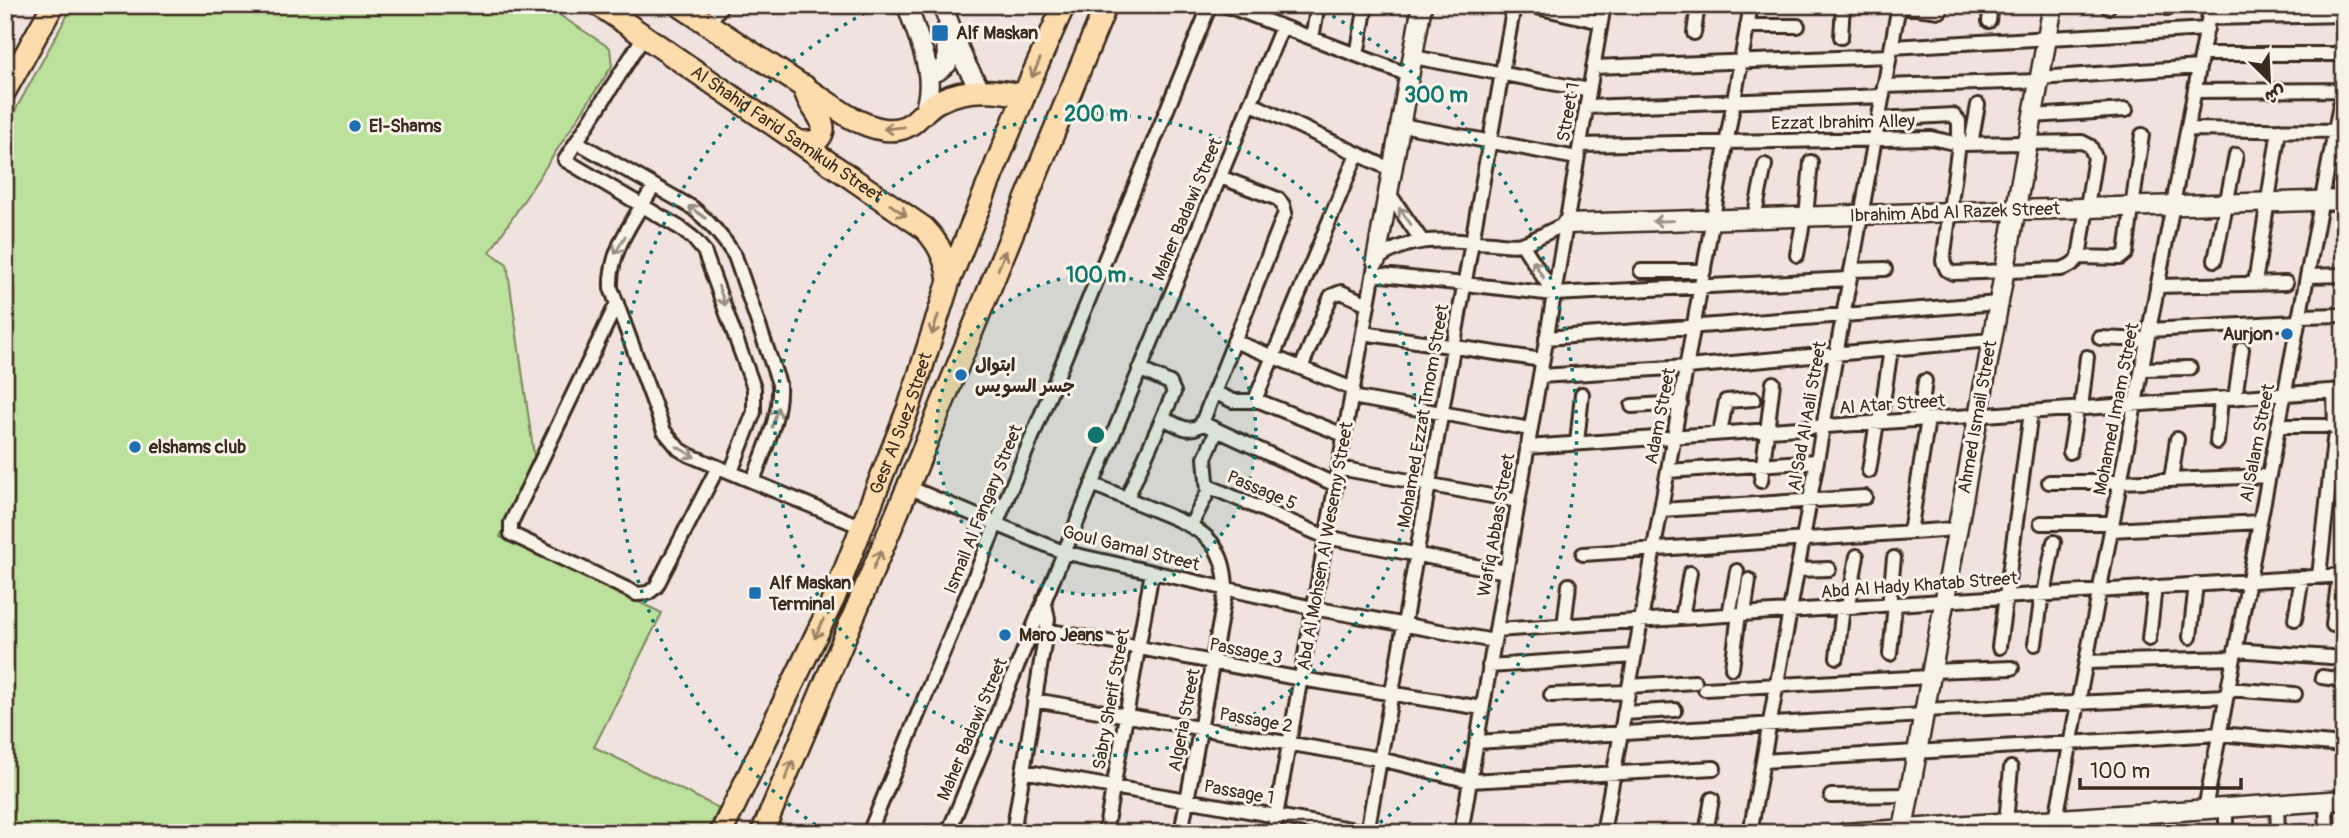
<svg xmlns="http://www.w3.org/2000/svg" width="2349" height="838" font-family="Pangolin,'Playpen Sans Arabic',sans-serif">
	<rect width="100%" height="100%" fill="#f0e2df"/>
	<filter id="ink" filterUnits="userSpaceOnUse"><feTurbulence type="fractalNoise" baseFrequency=".0143" numOctaves="2"/><feDisplacementMap in="SourceGraphic" scale="14" xChannelSelector="R" yChannelSelector="G"/><feConvolveMatrix kernelMatrix="1 2 1 2 8 2 1 2 1" color-interpolation-filters="sRGB"/></filter>
	<g filter="url(#ink)">
		<!-- grass -->
		<path fill="#bbe19c" stroke="#7b865d" stroke-width="2" d="M73 5H544L610 48 612 66 490 252 507 264 535 463 500 537 662 613 594 747 719 808 707 833H5V129Z"/>
		<g fill="none" stroke-linecap="round" stroke-linejoin="round">
			<!-- street casing -->
			<g stroke="#3b2a1e" stroke-width="18">
				<path id="street" d="M1225 5 1409 75
					M1528 5 1601 22
					M1899 6 1940 11
					M2108 7 2109 5
					M2167 8 2168 5
					M2209 18 2344 15
					M1989 21 1991 5
					M708 24 722 5
					M1747 26H1798
					M1694 33 1698 5
					M645 35 565 160 680 228 693 238 704 251 754 388V412L731 472
					M1841 37 1843 5
					M1312 38 1318 5
					M1892 47 2207 29
					M2202 54H2344
					M1357 55 1366 5
					M1413 57 1589 90
					M1593 67 1890 56
					M2039 78 2199 67
					M1884 86 2039 81
					M2195 91 2344 90
					M1250 103 1392 170
					M1586 107 1883 96
					M2032 116 2126 110
					M1401 125 1577 158
					M2187 129 2344 131
					M577 142 693 208C711 223 723 237 735 256L779 384C781 417 764 450 753 481
					M1971 144 1978 105
					M1580 145 1931 138 1959 144 2082 142 2090 146 2095 157 2079 257C2074 264 2069 267 2061 269L1953 273 1947 270 1943 261 1959 144V121L1953 115 1879 119
					M654 186C635 218 609 250 611 288L664 431 679 449 689 455 862 527
					M1388 192 1422 241
					M1806 217 1811 162
					M1754 218 1765 165
					M1522 244 1554 294
					M1797 255 1804 217
					M2079 257 2120 258 2126 253 2142 135
					M2215 260 2236 155
					M1851 270 1885 269
					M1641 271H1704
					M1374 274 1554 294 1849 279
					M2307 276 2344 275
					M2255 283 2279 130
					M2157 286 2286 283
					M617 303 511 523V534L637 594 648 593 656 587 718 467
					M2299 316 2344 315
					M2149 330 2298 322
					M1363 333 1542 360
					M1546 338 1998 303
					M2100 338 2147 340
					M1234 341 1353 389
					M1301 368 1331 296 1341 292 1368 304
					M2142 369 2190 368
					M1540 376 1687 367 1991 340
					M2334 391 2335 429
					M1214 392 1233 401H1259L1344 435
					M1352 397 1530 429
					M2235 398 2242 349
					M1255 400 1357 154
					M1632 406 1681 403
					M2081 408 2087 357
					M1163 418C1176 424 1190 436 1202 423L1285 213 1283 205 1278 199 1220 177
					M1920 419 1925 381
					M1880 422 1891 349
					M1202 423 1336 485
					M2278 426H2325
					M1720 433 1726 401 1754 399
					M2217 442 2221 399
					M1577 443 1582 394
					M1527 447 2344 390
					M2070 452 2077 409
					M1339 468 1518 501
					M1668 471 1817 461
					M1869 471 1877 422
					M2171 480 2177 439
					M1761 481 1773 383
					M2049 482H2120L2268 476
					M1092 484C1114 493 1135 502 1157 511 1199 528 1225 539 1226 589L1181 833
					M1208 486 1326 537 1506 572
					M908 487 1063 552 1313 608 1494 641
					M1127 498 1174 392 1170 383 1139 369
					M1661 510 1865 497
					M2041 523H2112
					M1191 525 1208 492 1205 458 1217 430
					M2111 530 2260 522
					M1910 532 1928 419
					M1583 554 1957 529
					M1797 570 1829 569
					M2319 576 2334 440
					M2044 594 2054 542
					M1889 605 1894 558
					M1848 607 1857 556
					M1744 614 1749 580
					M1729 615 1737 571
					M1682 618 1690 573
					M2295 619 2302 577
					M2333 625 2339 575
					M1564 626 1569 585
					M1046 630 1301 679 1482 708
					M1496 630 2344 575
					M2190 637 2196 584
					M2149 639 2155 587
					M2035 644 2042 594
					M1999 647 2031 412
					M2235 650 2344 658
					M1890 654 1895 604
					M1837 657 1843 607
					M2086 662 2234 658
					M1489 666 1634 656
					M1732 668 1739 614
					M1931 671 2012 668
					M2322 677 2344 680
					M1629 686 1695 682
					M1705 689 1930 677
					M2228 689 2295 694
					M1551 695 1628 692
					M1034 700 1380 759 1470 781 1714 768
					M1924 710 2226 696
					M1624 713 1675 710
					M1476 742 1923 715
					M1763 761 2219 734 2344 745
					M1023 771 1367 832
					M1831 796 1908 795
					M2326 802 2327 833
					M2277 805 2278 833
					M2226 808V833
					M2205 809 2344 84
					M2141 814 2142 833
					M2056 819 2211 5
					M2006 822 2011 768
					M869 833 1210 5
					M948 833 1282 27
					M1013 833 1048 619 1044 599
					M1105 833 1152 572
					M1273 833 1376 260C1413 233 1450 241 1493 243 1502 244 1512 246 1521 244 1529 243 1554 228 1566 224
					M1367 833 1514 5
					M1461 833 1604 5
					M1603 833 1751 5
					M1706 833 1712 799
					M1750 833 1899 5"/>
			</g>
			<!-- secondary casing -->
			<g stroke="#3b2a1e" stroke-width="23">
				<path id="secondary" d="M907 5C918 40 939 77 923 113
					M942 5 965 63 981 91
					M928 69 938 71 947 64 946 30
					M1566 224 2344 200
					M1376 260 1422 5
					M1903 829 2053 5
					M1845 833 2344 800"/>
			</g>
			<!-- primary casing -->
			<g stroke="#3b2a1e" stroke-width="26">
				<g id="primary">
					<path id="s1" d="M599 5 924 228C939 243 947 260 949 281"/>
					<path d="M679 5 848 116C870 128 898 139 918 118 925 112 930 105 939 101 965 88 996 89 1024 96"/>
					<path d="M5 91 53 5"/>
					<path d="M801 142H815C837 124 807 110 804 86"/>
					<path id="s2" d="M721 833 834 598 910 404 949 281 1030 81 1064 5"/>
					<path d="M762 833 908 487 1106 5"/>
				</g>
			</g>
			<!-- street -->
			<use href="#street" stroke="#f7f3e8" stroke-width="12"/>
			<!-- secondary -->
			<use href="#secondary" stroke="#f7f3e8" stroke-width="18"/>
			<!-- primary -->
			<use href="#primary" stroke="#fcdcac" stroke-width="21"/>
		</g>
		<!-- one-way arrows -->
		<defs><path id="oneway-shaft" d="M-6 0H5M1.5-3L5.5 0L1.5 3" fill="none" stroke-width="1.6" stroke-linecap="round" stroke-linejoin="round" transform="scale(1.75)"/></defs>
		<g stroke="#9c8365">
			<use href="#oneway-shaft" transform="translate(1036 68) rotate(114)"/>
			<use href="#oneway-shaft" transform="translate(894 128) rotate(174)"/>
			<use href="#oneway-shaft" transform="translate(898 210) rotate(35)"/>
			<use href="#oneway-shaft" transform="translate(1002 260) rotate(-68)"/>
			<use href="#oneway-shaft" transform="translate(935 325) rotate(108)"/>
			<use href="#oneway-shaft" transform="translate(877 560) rotate(-67)"/>
			<use href="#oneway-shaft" transform="translate(819 629) rotate(115)"/>
			<use href="#oneway-shaft" transform="translate(789 770) rotate(-67)"/>
		</g>
		<g stroke="#998e83">
			<use href="#oneway-shaft" transform="translate(697 212) rotate(-144)"/>
			<use href="#oneway-shaft" transform="translate(1405 216) rotate(-125)"/>
			<use href="#oneway-shaft" transform="translate(1663 221) rotate(178)"/>
			<use href="#oneway-shaft" transform="translate(620 245) rotate(120)"/>
			<use href="#oneway-shaft" transform="translate(1538 269) rotate(-122)"/>
			<use href="#oneway-shaft" transform="translate(722 296) rotate(70)"/>
			<use href="#oneway-shaft" transform="translate(775 417) rotate(-73)"/>
			<use href="#oneway-shaft" transform="translate(686 452) rotate(31)"/>
		</g>
	</g>
	<!-- distance rings -->
	<circle cx="1096" cy="435" r="160" fill="#0f766e" fill-opacity=".12"/>
	<g fill="none" stroke="#0f766e" stroke-width="3.5" stroke-dasharray="3.5 7">
		<circle cx="1096" cy="435" r="160"/>
		<circle cx="1096" cy="435" r="321"/>
		<path d="M824 831A481 481 0 0 1 878 6M1314 6A481 481 0 0 1 1368 831"/>
	</g>
	<!-- markers -->
	<g fill="#1f6fb2" stroke="#f7f3e8" stroke-width="2.5">
		<rect x="931" y="24" width="18" height="18" rx="3.5"/>
		<circle cx="355" cy="126" r="7"/>
		<circle cx="2287" cy="334" r="7"/>
		<circle cx="961" cy="375" r="7"/>
		<circle cx="135" cy="447" r="7"/>
		<rect x="748" y="586" width="14" height="14" rx="3.5"/>
		<circle cx="1005" cy="635" r="7"/>
	</g>
	<g text-anchor="middle" stroke-width="6" stroke-linejoin="round" paint-order="stroke">
		<!-- poi labels -->
		<g font-size="18" font-weight="bold" fill="#3b2a1e" stroke="#f7f3e8" text-anchor="start">
			<text x="956" y="39">Alf Maskan</text>
			<text x="369" y="132">El-Shams</text>
			<text x="2273" y="340" text-anchor="end">Aurjon</text>
			<text x="975" y="371">ابتوال<tspan x="975" dy="21">جسر السويس</tspan></text>
			<text x="149" y="453">elshams club</text>
			<text x="769" y="589">Alf Maskan<tspan x="769" dy="21">Terminal</tspan></text>
			<text x="1019" y="641">Maro Jeans</text>
		</g>
		<!-- street labels -->
		<g font-size="18" fill="#3b2a1e" stroke="#f7f3e8">
			<text transform="translate(1568 112) rotate(-80)" y="6">Street 1</text>
			<text transform="translate(1843 122) rotate(-1)" y="6">Ezzat Ibrahim Alley</text>
			<text dy="6" stroke="none"><textPath href="#s1" startOffset="228">Al Shahid Farid Samikuh Street</textPath></text>
			<text transform="translate(1187 209) rotate(-67)" y="6">Maher Badawi Street</text>
			<text transform="translate(1955 212) rotate(-2)" y="6">Ibrahim Abd Al Razek Street</text>
			<text transform="translate(1892 404) rotate(-4)" y="6">Al Atar Street</text>
			<text transform="translate(2116 409) rotate(-79)" y="6">Mohamed Imam Street</text>
			<text transform="translate(1423 416) rotate(-80)" y="6">Mohamed Ezzat Tmom Street</text>
			<text transform="translate(1660 416) rotate(-79)" y="6">Adam Street</text>
			<text transform="translate(1807 416) rotate(-80)" y="6">Al Sad Al Aali Street</text>
			<text transform="translate(1977 417) rotate(-80)" y="6">Ahmed Ismail Street</text>
			<text dy="6" stroke="none"><textPath href="#s2" startOffset="448">Gesr Al Suez Street</textPath></text>
			<text transform="translate(2257 443) rotate(-79)" y="6">Al Salam Street</text>
			<text transform="translate(1262 490) rotate(23)" y="6">Passage 5</text>
			<text transform="translate(983 509) rotate(-68)" y="6">Ismail Al Fangary Street</text>
			<text transform="translate(1496 525) rotate(-80)" y="6">Wafiq Abbas Street</text>
			<text transform="translate(1325 546) rotate(-80)" y="6">Abd Al Mohsen Al Wesemy Street</text>
			<text transform="translate(1131 548) rotate(14)" y="6">Goul Gamal Street</text>
			<text transform="translate(1919 585) rotate(-4)" y="6">Abd Al Hady Khatab Street</text>
			<text transform="translate(1246 651) rotate(11)" y="6">Passage 3</text>
			<text transform="translate(1111 699) rotate(-80)" y="6">Sabry Sherif Street</text>
			<text transform="translate(1184 720) rotate(-79)" y="6">Algeria Street</text>
			<text transform="translate(1256 720) rotate(10)" y="6">Passage 2</text>
			<text transform="translate(972 729) rotate(-67)" y="6">Maher Badawi Street</text>
			<text transform="translate(1239 792) rotate(10)" y="6">Passage 1</text>
		</g>
	</g>
	<circle cx="1096" cy="435" r="10" fill="#0f766e" stroke="#f7f3e8" stroke-width="3.5"/>
	<g font-size="21" text-anchor="middle" font-weight="bold" fill="#0f766e" stroke="#f7f3e8" stroke-width="6" stroke-linejoin="round" paint-order="stroke">
		<text x="1436" y="102">300 m</text>
		<text x="1096" y="121">200 m</text>
		<text x="1096" y="282">100 m</text>
	</g>
	<!-- margin -->
	<rect width="2349" height="838" fill="none" stroke="#f7f3e8" stroke-width="28"/>
	<rect x="14" y="14" width="2321" height="810" fill="none" stroke="#3b2a1e" stroke-width="2.5" filter="url(#ink)"/>
	<!-- north arrow -->
	<g transform="translate(2269 80) rotate(156)" stroke="#f7f3e8" stroke-width="5" paint-order="stroke">
	<path d="M0-5L12 26L0 18L-12 26Z" fill="#3b2a1e"/>
	<text y="-10" font-size="19" font-weight="bold" text-anchor="middle" fill="#3b2a1e">ش</text>
	</g>
	<!-- scale -->
	<path d="M2080 778v10h161v-10" fill="none" stroke="#3b2a1e" stroke-width="3.5"/>
	<text x="2090" y="778" font-size="21" fill="#3b2a1e" stroke="#f7f3e8" stroke-width="5" paint-order="stroke">100 m</text>
</svg>
